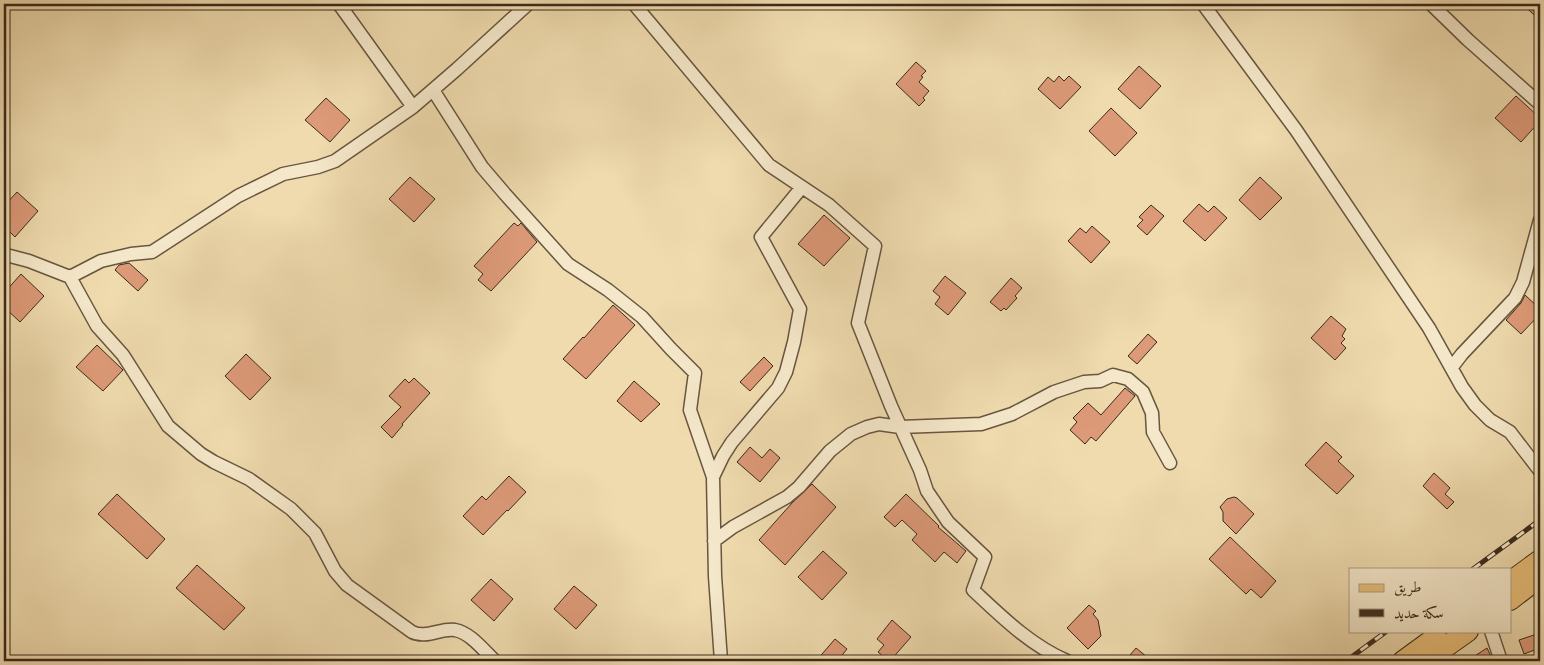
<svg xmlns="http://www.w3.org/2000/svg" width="1544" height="665" font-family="Alegreya,Amiri,serif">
	<rect width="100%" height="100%" fill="#efdbae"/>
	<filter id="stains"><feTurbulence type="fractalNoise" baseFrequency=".004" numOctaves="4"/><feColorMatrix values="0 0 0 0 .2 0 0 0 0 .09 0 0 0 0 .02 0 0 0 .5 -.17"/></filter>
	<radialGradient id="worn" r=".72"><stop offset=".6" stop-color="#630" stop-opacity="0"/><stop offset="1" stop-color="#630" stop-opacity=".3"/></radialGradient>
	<!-- building -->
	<path fill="#dd9a78" stroke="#3b2a1c" d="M1522 4H1540V20Z
		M916 62 926 71 921 76 923 77 919 82 929 91 923 98 925 100 919 106 896 84Z
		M1139 66 1161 86 1140 109 1118 89Z
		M1059 76 1064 81 1069 76 1081 87 1060 109 1038 89 1048 77 1054 82Z
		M1516 96 1540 118V121L1521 142 1495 118Z
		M326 98 350 120 330 142 305 120Z
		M1111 108 1137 133 1115 156 1089 131Z
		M410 177 435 199 414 222 389 199Z
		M1260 177 1282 198 1260 220 1239 200Z
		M17 192 38 211 15 237 4 226V206Z
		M1199 204 1208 212 1214 206 1227 218 1205 241 1183 221Z
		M1151 205 1164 216 1147 235 1137 226 1143 220 1139 217Z
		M824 215 850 238 824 266 798 244Z
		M514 223 518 226 521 223 537 242 491 291 478 280 483 274 474 266Z
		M1092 226 1110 242 1091 263 1068 241 1080 228 1086 233Z
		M129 263 148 280 138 291 115 270 119 265Z
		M21 274 44 296 20 322 4 307V293Z
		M945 276 966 293 948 315 935 304 940 297 933 291Z
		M1011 278 1022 288 1015 296 1017 298 1006 310 1004 308 1001 311 990 302Z
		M1525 295 1540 309V314L1521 334 1506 320 1521 303Z
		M613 305 635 325 586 379 563 359 583 337 584 338Z
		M1331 316 1346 329 1342 336 1345 339 1341 343 1346 348 1335 360 1311 338Z
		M1148 334 1157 342 1137 364 1128 356Z
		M97 345 123 370 103 391 76 367Z
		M246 354 271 378 250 400 225 376Z
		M764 357 773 366 750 391 740 382Z
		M414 378 430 393 402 424 403 425 392 438 381 427 401 407 389 396 405 379 409 383Z
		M634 381 660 404 641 422 617 401Z
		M1125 388 1135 396 1096 441 1091 437 1085 444 1070 430 1077 422 1073 418 1088 403 1101 415Z
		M1326 442 1342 457 1338 461 1354 476 1337 494 1305 465Z
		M750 447 762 458 770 449 780 458 760 482 737 462Z
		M1434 473 1450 488 1445 494 1454 502 1447 509 1423 486Z
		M509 476 526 492 508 511 507 510 483 535 463 516 482 496 486 500Z
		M812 484 836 507 785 565 759 540 792 503Z
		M117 494 165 539 147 559 98 514Z
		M906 494 939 526 938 527 966 551 957 563 944 552 935 562 912 540 917 534 902 520 895 527 884 517Z
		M1234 497 1237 498 1254 514 1236 534 1223 521V512L1220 507 1227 499Z
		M1230 537 1276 581 1261 598 1251 589 1246 594 1209 559Z
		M823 551 847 573 822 600 798 577Z
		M197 565 245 608 224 630 176 588Z
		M491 579 513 599 494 621 471 600Z
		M574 586 597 605 576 629 554 609Z
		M1089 605 1096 611 1093 614 1098 620 1101 636 1088 649 1067 628Z
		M892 620 911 637 890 661H889L878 652 884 645 877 639Z
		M1540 633V648L1524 654 1519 640Z
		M835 639 847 649 839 659 836 661H816Z
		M1136 648 1152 661H1125Z
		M1487 648 1493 661H1467Z"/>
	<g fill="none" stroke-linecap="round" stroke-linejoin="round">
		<!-- street casing -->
		<g stroke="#685640" stroke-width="15">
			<path id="street" d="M339 4 413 107
				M634 4 769 165 829 205 875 246 858 323 891 406 920 470 927 491 948 522 985 557 973 590C1002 617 1030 645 1067 661
				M1203 4 1296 130 1429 328 1462 387 1475 405 1490 420 1510 432 1540 471
				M1431 4 1468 40 1540 104
				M433 90 482 167 505 194 568 264 608 290 642 317 671 349 695 373 690 410 713 477 715 576 721 661
				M4 256H10L29 261 70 277 97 326 123 355 168 426 201 454 214 462 249 479 291 509 315 533 335 571 347 585 412 632C426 639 440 628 455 630 471 633 484 651 495 661
				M70 277 101 261 131 254 152 252 238 196 283 174 318 167 335 161 413 107 457 69 528 4
				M1452 367 1462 354 1515 298 1523 282 1540 220
				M713 477 723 456 732 442 778 388 786 372 794 342 800 309 761 237 802 187
				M714 541 733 527 787 497 799 487 830 451 851 434 867 427 879 424 900 427 981 424 1012 414 1054 392 1084 382 1100 381 1113 375 1128 379 1143 392 1152 413 1153 432 1170 463
				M1491 631 1501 661"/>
		</g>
		<!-- primary casing -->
		<g stroke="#3b2a1c" stroke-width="22">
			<path id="primary" d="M1510 582 1540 560
				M1510 600 1540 577
				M1403 661 1436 637
				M1426 661 1468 631"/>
		</g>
		<!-- street -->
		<use href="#street" stroke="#f5e8ca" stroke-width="12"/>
		<!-- primary -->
		<use href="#primary" stroke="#e8be77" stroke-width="20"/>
		<!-- rail casing -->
		<g stroke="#3b2a1c" stroke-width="5">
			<path id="rail" d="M1473 569 1540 520
				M1346 661 1387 631"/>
		</g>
		<!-- rail -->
		<use href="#rail" stroke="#f5e8ca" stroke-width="3" stroke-dasharray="9" stroke-linecap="butt"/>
	</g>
	<!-- margin -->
	<rect width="1544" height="665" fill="none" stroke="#efdbae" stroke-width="20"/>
	<rect x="5" y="5" width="1534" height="655" fill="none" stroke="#3b2a1c" stroke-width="2.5"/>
	<rect x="10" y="10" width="1524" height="645" fill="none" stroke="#3b2a1c"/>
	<!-- legend -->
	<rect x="1349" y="568" width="162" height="65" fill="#f5e8ca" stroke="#ab9c84"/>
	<rect x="1359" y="584" width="25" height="8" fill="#e8be77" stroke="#ab9c84"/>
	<text x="1394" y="592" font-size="15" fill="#3b2a1c">طريق</text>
	<rect x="1359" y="609" width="25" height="8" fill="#3b2a1c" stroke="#ab9c84"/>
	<text x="1394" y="618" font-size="15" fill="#3b2a1c">سكة حديد</text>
	<rect width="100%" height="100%" filter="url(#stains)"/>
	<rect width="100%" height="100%" fill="url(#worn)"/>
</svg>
